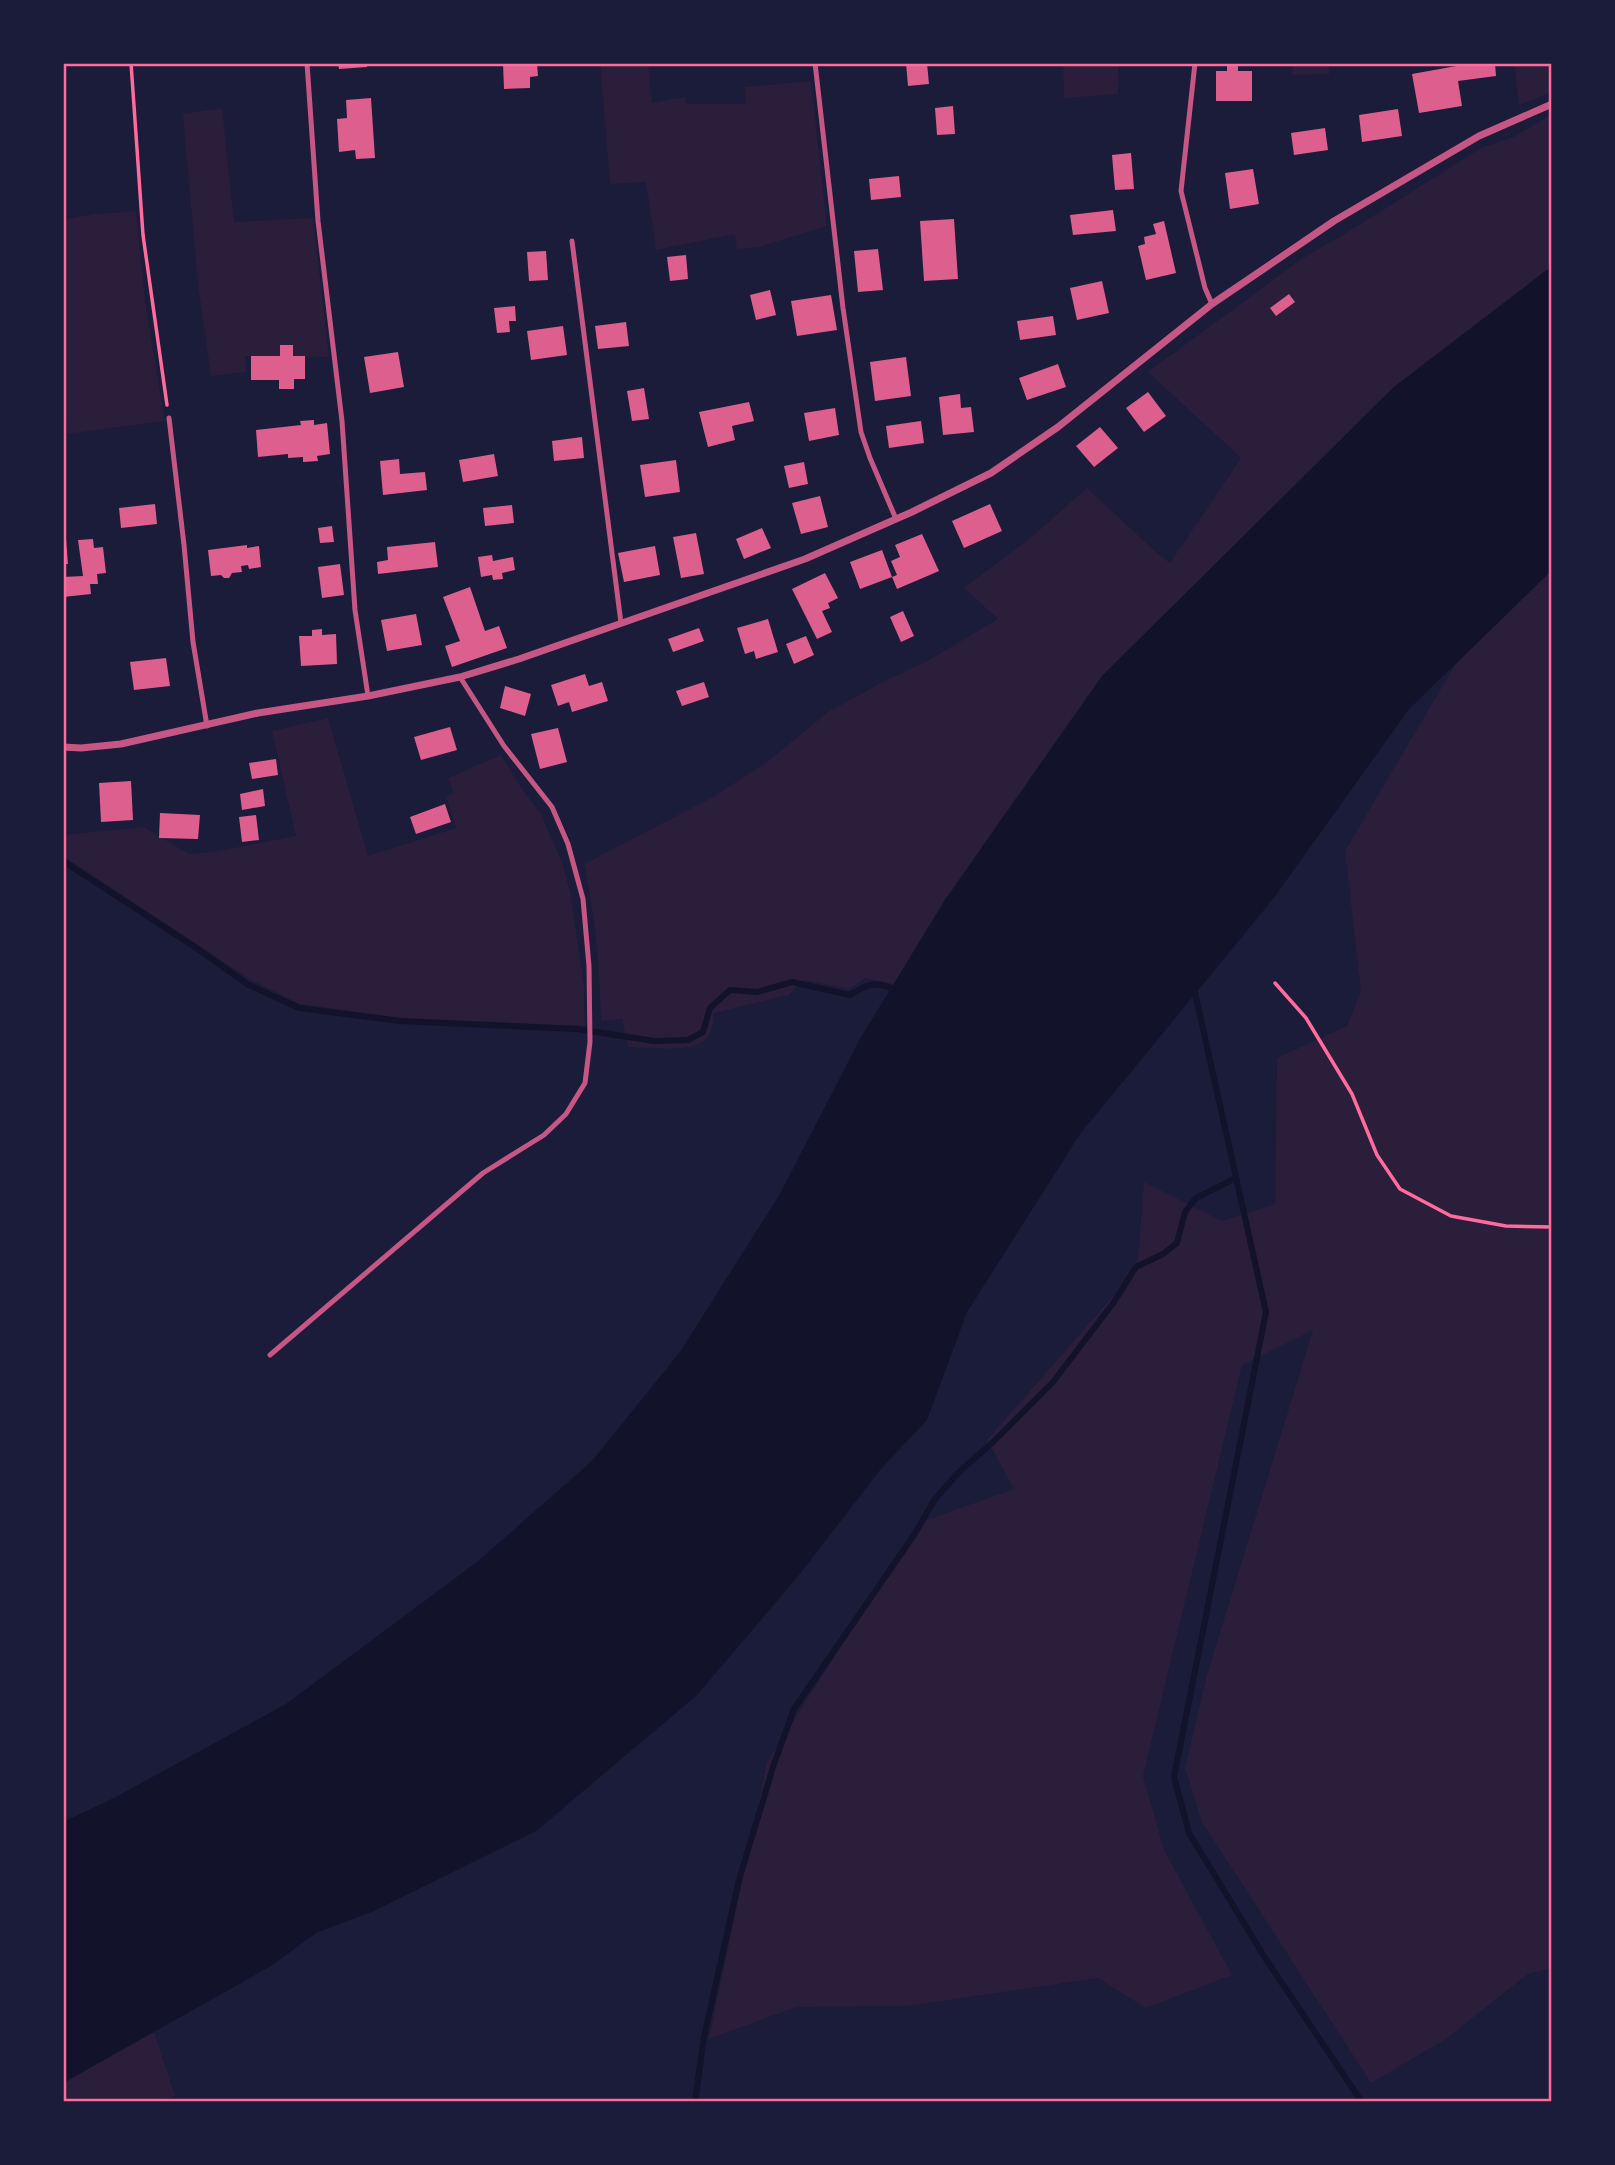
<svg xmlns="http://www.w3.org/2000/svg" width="1615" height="2165" font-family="Quicksand,sans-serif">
	<rect width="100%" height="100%" fill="#1b1b3a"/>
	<!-- green -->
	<path fill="#2a1e3b" d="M600 63H648L652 103 685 97 687 104H746L745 87 811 81 827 226 759 247 737 249 735 234 656 250 646 182 610 184Z
		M1063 63H1119L1118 94 1064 98Z
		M1293 63H1329V74L1292 75Z
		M1514 63H1552V92L1519 105Z
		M222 108 234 222 313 218 329 357 245 356 246 372 211 376 198 285 183 114Z
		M1552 114V266L1394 387 1102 676 945 900 894 984 865 978 849 989 805 980 788 995 714 1013C713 1022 713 1032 706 1039 690 1054 648 1047 628 1047L622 1019 601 1021C600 968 595 916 584 864L713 797 767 762 828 712 881 683 929 660 998 619 964 588 1033 536 1087 488 1158 554 1170 563 1241 458 1148 372 1300 260 1356 227 1481 148 1514 137Z
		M136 211 145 301 165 421 67 434 63 384V220L94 214Z
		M1552 570V1968L1528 1974 1446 2039 1371 2083 1202 1822 1185 1768 1207 1675 1313 1330 1242 1365 1143 1776 1164 1850 1232 1975 1146 2008 1098 1978 907 2006 796 2007 709 2039 767 1762 921 1522 1014 1489 987 1440 1137 1269 1144 1182 1222 1221 1275 1204 1277 1058 1347 1026 1361 992 1345 851 1455 665Z
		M328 718 368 856 456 828 446 796 454 793 448 778 501 755 522 789 541 814 563 865 570 892 584 985 585 1026 401 1018 300 1004 248 978 63 856V835L144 827 189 854 213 852 296 836 272 731Z
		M154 2032 175 2096 145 2102H63V2083Z"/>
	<!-- water -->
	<path fill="#12122b" d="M1552 266V570L1409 709 1273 899 1080 1134 967 1312 927 1420 880 1470 799 1575 697 1695 536 1831 374 1911 316 1933 271 1966 63 2083V1822L116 1797 286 1704 477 1562 592 1461 680 1352 780 1194 860 1039 945 900 1102 676 1394 387Z"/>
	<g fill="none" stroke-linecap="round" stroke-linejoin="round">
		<!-- stream -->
		<path stroke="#12122b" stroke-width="6" d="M63 861 198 949 247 984 299 1008 400 1021 577 1029 654 1041 688 1040 703 1032 710 1008 730 990 757 992 792 982 850 995C867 985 872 981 891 988L895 996
			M1193 984 1266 1312 1174 1777 1189 1833 1267 1961 1362 2102
			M695 2102 704 2037 739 1880 774 1764 794 1709 914 1535 935 1499 959 1472 992 1443 1053 1382 1114 1302 1136 1267 1163 1254 1177 1243 1185 1212 1196 1198 1236 1178"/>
	</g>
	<!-- building -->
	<path fill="#dd5f8e" d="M338 63H367V67L339 69Z
		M503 63H537L538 76 530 77V88L504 89Z
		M906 63H927L929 84 908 86Z
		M1473 63H1495L1496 76 1458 81 1462 106 1419 113 1412 74Z
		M1227 65H1238V71H1252V101H1216V71H1227Z
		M371 98 375 158 356 159 355 150 339 152 337 119 347 118 346 100Z
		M953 106 955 134 937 135 935 108Z
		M1398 109 1402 136 1362 142 1359 115Z
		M1325 128 1328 150 1294 155 1291 133Z
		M1131 153 1134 189 1115 190 1112 155Z
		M1253 169 1259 204 1230 209 1225 173Z
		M899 176 901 197 871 200 869 179Z
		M1113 210 1116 231 1073 235 1070 215Z
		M954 219 958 279 924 281 920 221Z
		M1164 221 1176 273 1146 280 1138 246 1145 244 1144 237 1156 234 1153 224Z
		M878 249 883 290 858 292 854 251Z
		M546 251 548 280 529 281 527 252Z
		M686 255 688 279 670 281 667 257Z
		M1102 281 1109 313 1077 320 1070 288Z
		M770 290 776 315 756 320 750 295Z
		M1289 294 1295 302 1276 316 1270 308Z
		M831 295 837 330 797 336 791 301Z
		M515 306 516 321H509L510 332 497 333 494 308Z
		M1053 316 1056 335 1020 340 1017 321Z
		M626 322 629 346 598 349 595 326Z
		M563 326 567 355 531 360 527 331Z
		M280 345H293V356H305V379H294V389H279V380H251V356H280Z
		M398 352 404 387 370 393 364 357Z
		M906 357 911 396 875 401 870 362Z
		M1058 364 1066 387 1027 400 1019 378Z
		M644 388 649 419 632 421 627 391Z
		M1148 392 1166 416 1144 432 1126 408Z
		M960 394 961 408 971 407 974 432 943 435 939 397Z
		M749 402 754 421 732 426 735 440 708 447 699 412Z
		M835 408 839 435 809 441 804 413Z
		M314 420V425L327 423 330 454 317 456 318 461 303 462V457L288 458V454L258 457 256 430 301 425 300 421Z
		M921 421 924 443 889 448 886 426Z
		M1100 427 1118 448 1094 467 1076 446Z
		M582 437 584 458 554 461 552 441Z
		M494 454 498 476 463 482 459 460Z
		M399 459 400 474 425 472 427 490 383 495 380 461Z
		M676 460 680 492 645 497 640 465Z
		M804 462 808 484 789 488 784 466Z
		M820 496 828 527 801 534 792 503Z
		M155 504 157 524 121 528 119 508Z
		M990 504 1002 531 964 548 952 521Z
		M512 505 514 523 485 526 483 508Z
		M332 526 334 542 320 543 318 528Z
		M762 528 771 548 744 559 736 539Z
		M696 533 704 574 681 578 673 537Z
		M922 534 939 571 897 589 892 577 897 575 891 561 900 557 895 545Z
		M63 539H66L68 564H63Z
		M93 539 94 548 103 547 106 573 97 574 98 584H90L91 594 63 597V577L83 576 78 540Z
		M435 542 438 567 378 574 377 562 388 560 387 547Z
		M247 545V548L259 546 261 567 249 569 248 565 241 566 242 572 232 573 229 578H224L221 575 211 576 208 550Z
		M655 546 660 575 624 582 618 553Z
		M882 550 892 577 860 589 850 562Z
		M492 555 493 561 513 557 515 570 502 573 503 579 493 580 492 575 481 577 478 557Z
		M340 564 344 595 322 598 318 567Z
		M825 573 838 598 828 603 830 608 822 611 832 632 817 639 792 589Z
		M470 587 485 631 499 626 507 648 452 667 445 646 460 641 443 597Z
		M903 611 914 636 901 642 890 617Z
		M416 614 422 645 387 651 381 620Z
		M768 619 778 652 756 659 754 651 745 654 737 628Z
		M699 628 704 641 673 652 668 639Z
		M322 629V635L336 634 337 664 301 666 299 636H312V630Z
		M806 636 814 655 794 664 786 644Z
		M166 658 170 686 134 690 130 662Z
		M585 674 589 686 602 682 608 701 572 712 569 702 558 706 551 685Z
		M704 682 709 697 682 706 676 691Z
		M505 686 531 694 525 716 500 708Z
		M450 727 457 750 421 760 414 737Z
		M558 728 567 762 540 769 531 734Z
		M276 759 278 775 252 779 249 763Z
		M131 781 133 820 101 822 99 783Z
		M263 789 265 806 242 810 240 794Z
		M445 804 451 822 416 834 410 817Z
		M160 813 200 815 198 839 159 838Z
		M256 815 259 840 242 842 239 817Z"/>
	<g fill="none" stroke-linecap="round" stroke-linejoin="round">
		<!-- path -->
		<path stroke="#ff6b9d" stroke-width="3.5" d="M131 63 143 235 167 405
			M1275 983 1306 1018 1352 1094 1377 1155 1400 1189 1451 1216 1506 1226 1552 1227"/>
		<!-- service -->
		<path stroke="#c65784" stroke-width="5" d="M307 63 318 221 342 421 355 610 368 696
			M815 63 843 308 861 432 870 458 896 519
			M1195 63 1181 191 1205 288 1212 304
			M572 241 621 623
			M169 418 184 545 193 642 207 726
			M270 1355 483 1173 544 1135 566 1114 585 1083 590 1042 589 966 583 899 568 844 552 807 504 746 460 677"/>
		<!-- minor -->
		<path stroke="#c65784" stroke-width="7" d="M63 747 81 748 121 744 258 713 368 696 460 677 519 659 805 559 912 512 991 473 1058 427 1212 304 1334 221 1479 136 1552 104"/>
	</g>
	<!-- border -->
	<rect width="1615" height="2165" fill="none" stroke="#1b1b3a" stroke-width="130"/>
	<rect x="65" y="65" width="1485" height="2035" fill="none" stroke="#ff6b9d" stroke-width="2.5"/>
</svg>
